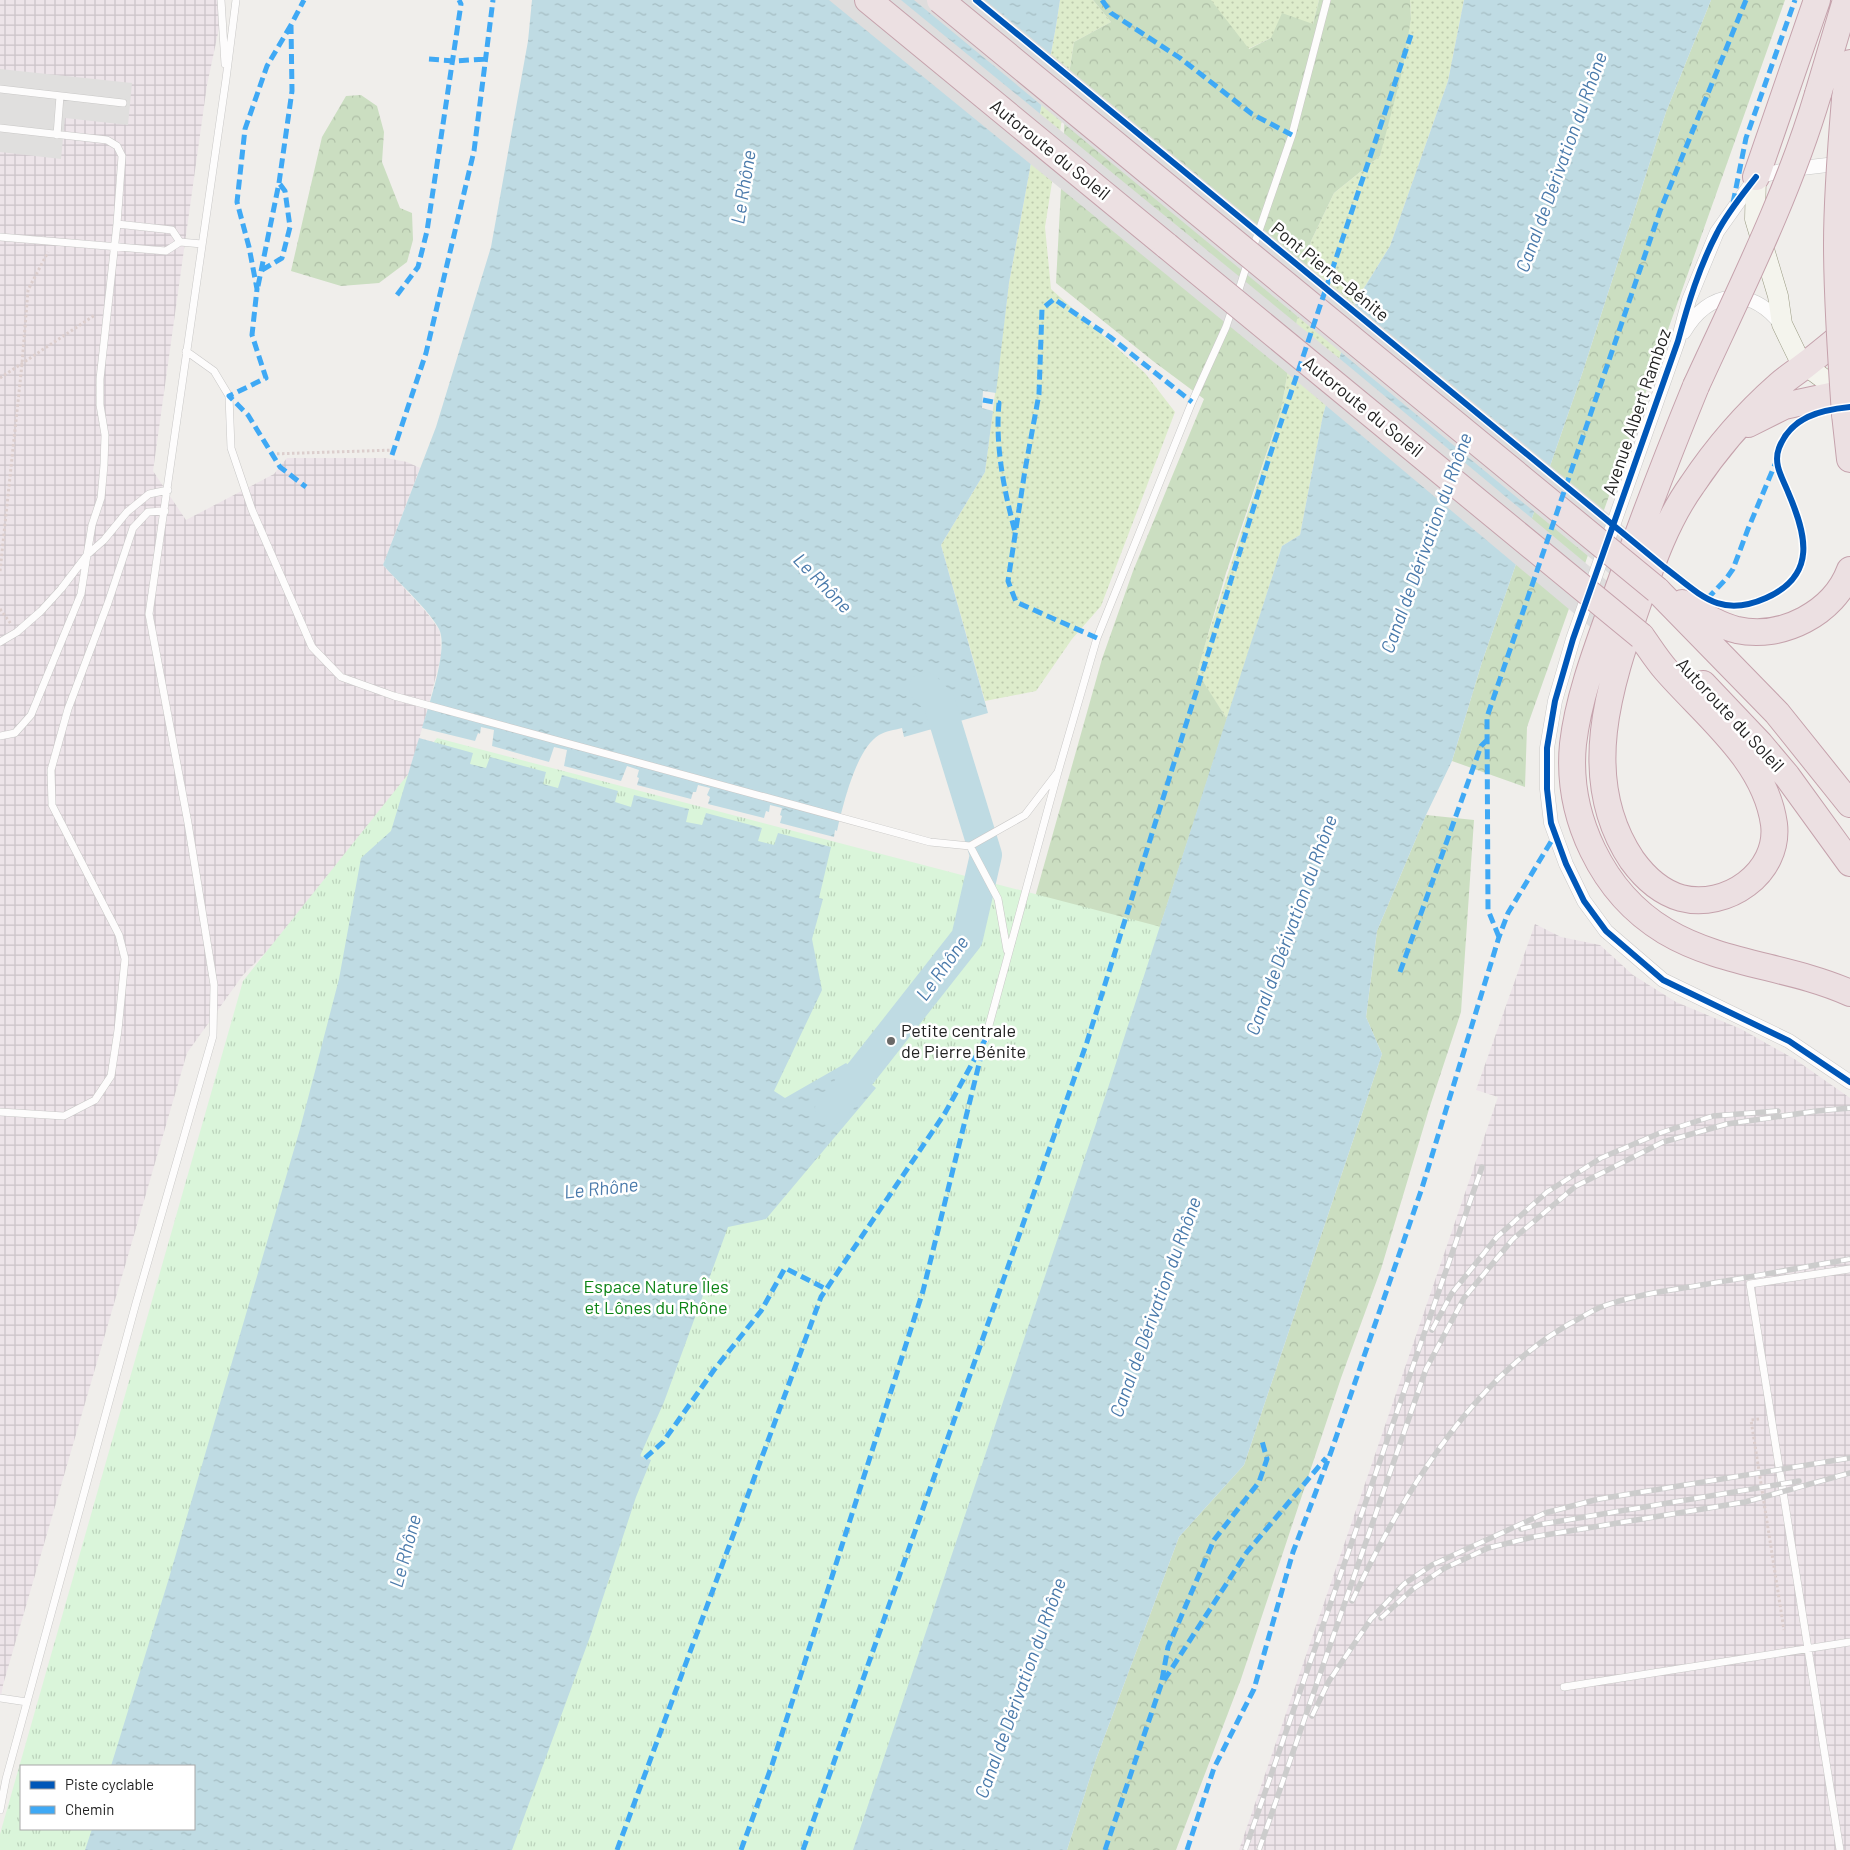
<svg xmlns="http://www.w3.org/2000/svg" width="1850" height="1850" font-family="Barlow,sans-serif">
	<defs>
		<pattern id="industrial-grid" width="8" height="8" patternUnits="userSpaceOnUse" patternTransform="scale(1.25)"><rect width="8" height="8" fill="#ede4e9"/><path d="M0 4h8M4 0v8" fill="none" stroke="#cbc3c8"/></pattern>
		<pattern id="grass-dots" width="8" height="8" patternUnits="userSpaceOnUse" patternTransform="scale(1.25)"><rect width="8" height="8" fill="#ddeccb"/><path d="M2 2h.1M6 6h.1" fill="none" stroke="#bdcaae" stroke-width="1.8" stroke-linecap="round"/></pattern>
		<pattern id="forest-crowns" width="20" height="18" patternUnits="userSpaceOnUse" patternTransform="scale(1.25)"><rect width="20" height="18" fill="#cbdec1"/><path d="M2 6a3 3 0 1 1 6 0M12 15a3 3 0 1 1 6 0" fill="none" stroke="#aebea6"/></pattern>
		<pattern id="park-tufts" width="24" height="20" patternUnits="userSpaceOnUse" patternTransform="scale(1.25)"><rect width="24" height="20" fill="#daf5da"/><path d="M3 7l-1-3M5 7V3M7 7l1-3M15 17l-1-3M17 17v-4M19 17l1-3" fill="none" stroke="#bbd2bb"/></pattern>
		<pattern id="water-ripples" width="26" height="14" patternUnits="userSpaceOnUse" patternTransform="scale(1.25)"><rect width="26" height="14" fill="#bfdbe3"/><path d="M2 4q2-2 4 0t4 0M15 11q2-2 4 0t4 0" fill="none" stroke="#a4bcc2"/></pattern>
	</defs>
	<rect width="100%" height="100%" fill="#f0eeeb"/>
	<!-- industrial -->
	<path fill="url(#industrial-grid)" d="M0 0H225L207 85 153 471 186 520 274 474 287 458H386L407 462 420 468 383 565 427 613 440 631 441 656 425 719 391 831 361 858 243 975 187 1053 3 1685 0 1702Z
		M1535 924 1561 937 1600 945 1633 975 1676 1002 1741 1029 1796 1060 1850 1098V1850H1239L1498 1097 1476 1090Z"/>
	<!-- grass -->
	<path fill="url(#grass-dots)" d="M1060 0H1093L1111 22 1074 42 1045 227 1051 289 1145 373 1175 412 1101 606 1072 639 1036 691 985 701 941 545 985 472 1009 283 1056 26Z
		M1209 0H1319L1313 24 1271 38 1248 49Z
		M1410 0H1464L1448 81 1390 246 1356 301 1323 415 1300 535 1282 546 1227 719 1196 672 1281 410 1311 241 1334 193 1380 156 1411 19Z"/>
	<!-- forest -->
	<path fill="url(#forest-crowns)" d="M1093 0H1211L1249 49 1271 38 1282 13 1313 24 1319 0H1410L1411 19 1401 76 1380 156 1334 193 1311 241 1281 410 1226 573 1197 672 1227 719 1108 1088 639 1850 994 1043 1102 659 1133 571 1204 399 1153 361 1056 283 1066 94 1074 42 1111 22Z
		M1711 0H1785L1527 727 1525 787 1452 761 1482 662 1583 371 1666 112Z
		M361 95 377 106 384 132 382 162 400 208 412 213 413 240 407 262 379 283 341 286 291 271 322 137 346 96Z
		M1426 815 1474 820 1461 1012 1429 1109 1381 1269 1341 1378 1241 1679 1176 1850H1067L1095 1762 1179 1537 1244 1465 1382 1054 1366 1017 1377 931Z"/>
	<!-- park -->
	<path fill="url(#park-tufts)" fill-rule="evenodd" d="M437 738 1280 958 983 1850H0V1834L243 981ZM21 1766H194V1829H21Z"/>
	<!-- parking -->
	<path fill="#e0dfde" d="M0 69 132 83 128 125 65 118 61 159 0 152Z"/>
	<!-- water -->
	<path fill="url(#water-ripples)" d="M532 0H1060L1056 26 1009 283 996 393 983 391 982 408 993 411 985 472 941 545 988 713 904 737 902 728C894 730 886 731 879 735 856 749 843 805 837 831L835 830 834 837 780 823 782 816 780 815 782 808 770 805 769 812 766 811 764 818 708 804 710 797 707 795 710 788 698 785 696 792H693L691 799 637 785 639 778 637 777 639 770 627 766 621 781 564 766 567 750 554 747 549 762 492 746 494 730 481 727 480 734 478 733 475 741 422 728C428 707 449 648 439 629 429 610 399 583 383 565L436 427 491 247 528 41Z
		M1464 0H1711L1666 112 1583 371 1482 662 1452 761 1426 815 1377 931 1366 1017 1382 1054 1244 1465 1179 1537 1095 1762 1067 1850H853L1108 1088 1282 546 1300 535 1323 415 1356 301 1390 246 1448 81Z
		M419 738 473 753 470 764 486 768 490 757 546 772 543 784 558 788 562 775 618 791 615 802 631 807 634 795 689 809 686 822 702 825 706 813 762 828 758 841 774 845 778 833 831 847 819 898 823 899 812 939 822 990 774 1091 785 1098 846 1063 876 1088 766 1219 728 1227 664 1402 640 1456 651 1460 636 1497 591 1634 512 1850H85L92 1829H194V1766H111L169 1578 300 1129 339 979 361 858 391 831Z"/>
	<!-- pier -->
	<path fill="#dedddd" d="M829 0H901L1345 363 1648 615 1632 662 1281 368Z
		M914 0H985L1667 562 1651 608Z"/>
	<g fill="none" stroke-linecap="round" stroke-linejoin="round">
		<!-- river -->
		<path stroke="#bfdbe3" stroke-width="32" d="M831 1109 839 1101 967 938 986 855 939 702 925 688"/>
		<!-- lane casing -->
		<g stroke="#c9c8c7" stroke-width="8">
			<path id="lane" d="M221 0 225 64
				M0 89 123 103
				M0 128 107 140 117 146 122 156 117 224 100 379V405L105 435 104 465 101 498 92 525 87 555 61 589 41 611 17 632 0 642
				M57 135 60 96
				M0 237 166 251 180 242 172 230 117 224
				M180 242 202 244
				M1252 251 1292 135 1327 0
				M1237 296 1248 261
				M186 351 214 371 229 396 231 448 252 510 312 647 341 677 394 696 930 842 970 846 1025 815 1058 772
				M0 736 15 733 31 715 81 594 87 555 104 540 127 512 149 494 168 490
				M970 846 998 899 1007 950
				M985 1040 1058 772 1097 638 1192 402 1226 327 1233 306
				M0 1112 64 1116 95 1100 111 1076 118 1030 125 959 119 935 52 805 51 770 68 709 108 603 133 528 148 512 165 511
				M1564 1687 1850 1642
				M0 1698 27 1702
				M0 1810 6 1779 136 1303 213 1036 214 985 188 823 149 614 226 79 236 0
				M1840 1850 1750 1284 1850 1269"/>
		</g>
		<!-- street casing -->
		<g stroke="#c9c8c7" stroke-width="15">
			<path id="street" d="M1844 163 1785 170 1756 177 1717 232 1689 300 1678 341 1573 639 1555 701 1547 748V789L1551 823 1566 864 1584 901 1606 931 1663 980 1789 1041 1850 1082
				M1684 332C1709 290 1750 285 1781 324"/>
		</g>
		<!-- secondary casing -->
		<g stroke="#999a82" stroke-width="21">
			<path id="secondary" d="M1756 177 1755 219 1778 296 1782 324 1797 355 1805 365 1828 382 1850 392"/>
		</g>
		<!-- highway casing -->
		<g stroke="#c5a2ac" stroke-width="28">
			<path id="highway" d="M868 0 1167 246
				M1818 94 1846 0
				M1845 99 1850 63
				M1756 177 1817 0
				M1696 386C1669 452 1643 519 1619 587 1602 636 1579 691 1573 744 1566 816 1602 893 1665 931 1722 965 1790 966 1850 993
				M1845 414 1850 459
				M1748 424 1784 406 1849 392
				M1657 590 1777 713 1850 804
				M1682 603C1699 613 1717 625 1737 630 1782 640 1834 613 1850 570
				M1641 636C1649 647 1657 660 1666 670 1706 716 1765 760 1774 824 1780 873 1726 910 1681 898 1660 892 1645 878 1632 860 1577 778 1610 684 1639 600 1653 560 1667 520 1692 485 1716 449 1746 414 1779 385 1787 378 1796 372 1804 366 1820 354 1835 341 1850 329
				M1703 684 1760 744 1787 776 1850 863"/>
		</g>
		<!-- path -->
		<path stroke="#dccecd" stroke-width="3" stroke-dasharray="2.5 2.5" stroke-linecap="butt" d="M0 378 95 315
			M272 454 394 450
			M0 571 22 364 28 290 48 252
			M0 609 11 624
			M1759 1419 1751 1420 1784 1630"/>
		<!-- lane -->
		<use href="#lane" stroke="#fdfcfc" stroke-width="7"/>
		<!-- street -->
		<use href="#street" stroke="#fdfcfc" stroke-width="14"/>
		<!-- secondary -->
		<use href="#secondary" stroke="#f4f4ed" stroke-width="20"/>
		<!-- highway -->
		<use href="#highway" stroke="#ece0e2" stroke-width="26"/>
		<!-- rail casing -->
		<g stroke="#ccc" stroke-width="5.5">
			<path id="rail" d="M1432 1330 1452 1293 1497 1237 1547 1192 1601 1158 1660 1133 1713 1116 1778 1111
				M1521 1529 1537 1525 1799 1481
				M1352 1601C1400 1499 1470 1380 1571 1323 1581 1318 1591 1311 1601 1307 1633 1295 1667 1291 1701 1285 1751 1277 1800 1268 1850 1259
				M1381 1618 1413 1589 1445 1568 1488 1548 1533 1537 1745 1502 1850 1473
				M1312 1716 1329 1681 1371 1619 1404 1584 1432 1565 1545 1513 1599 1499 1850 1458
				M1245 1850 1482 1167
				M1259 1850 1426 1369 1464 1298 1513 1239 1576 1186 1663 1142 1727 1124 1817 1111 1850 1108"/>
		</g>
		<!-- rail -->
		<use href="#rail" stroke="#fff" stroke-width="4" stroke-dasharray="11" stroke-linecap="butt"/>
		<!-- highway-bridge casing -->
		<g stroke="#c5a2ac" stroke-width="28" stroke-linecap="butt">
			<path id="highway-bridge" d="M940 0 1657 590
				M1845 99C1841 147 1837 195 1837 244 1837 301 1841 357 1845 414
				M1167 246 1641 636
				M1696 386C1740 290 1788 195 1818 94"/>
		</g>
		<!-- highway-bridge -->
		<use href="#highway-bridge" stroke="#ece0e2" stroke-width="26"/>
		<!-- quiet -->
		<path stroke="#3fa9f5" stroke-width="5" stroke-dasharray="10 5" stroke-linecap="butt" d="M1102 0 1111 13 1180 58 1252 114 1292 135
			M291 25 267 66 245 129 237 202 249 247 257 289 252 335 266 378 229 396 248 415 280 467 306 487
			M429 59 454 61 486 59
			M1733 203 1746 138 1795 0
			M262 270 282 258 290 227 285 191 279 183
			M258 286 279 183 292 91 291 25 304 0
			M397 295 418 267 427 231 461 4 459 0
			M983 400 999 403C995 446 1004 490 1015 532
			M392 455 426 353 474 151 493 0
			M1707 599 1726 579 1733 569 1748 529 1776 462
			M1097 638 1016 602 1008 581 1025 470 1039 394 1042 309 1054 299 1110 337 1192 402
			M1499 937 1488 910 1487 717 1660 211 1746 0
			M1400 972 1481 746 1486 741
			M645 1458 663 1442 714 1370 761 1311 785 1268 826 1289
			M1162 1680 1168 1647 1214 1540 1259 1482 1267 1459 1262 1441
			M617 1850 821 1297 945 1113 985 1040
			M741 1850 772 1765 923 1291 982 1052
			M803 1850 1087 1042 1270 455 1411 35
			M1105 1850 1161 1685 1247 1552 1326 1458
			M1187 1850 1214 1768 1254 1689 1293 1552 1331 1452 1422 1188 1499 937 1508 913 1555 835"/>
		<!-- cycleway casing -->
		<g stroke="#fff" stroke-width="9">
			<path id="cycleway" d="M976 0 1664 567C1700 594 1719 619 1766 598 1818 575 1806 534 1788 492 1782 477 1773 464 1779 448 1791 417 1820 410 1850 407
				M1756 177C1742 195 1727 213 1717 233 1699 267 1688 304 1678 341L1573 639 1555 701 1547 748V789L1551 823 1566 864 1584 901 1606 931 1663 980 1789 1041 1850 1082"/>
		</g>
		<!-- cycleway -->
		<use href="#cycleway" stroke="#0057b8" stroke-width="6"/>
	</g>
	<!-- markers -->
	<circle fill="#6a6968" stroke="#fff" stroke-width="2" cx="891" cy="1041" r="5"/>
	<g text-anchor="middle" stroke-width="5" stroke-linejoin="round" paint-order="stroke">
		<!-- street labels -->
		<g font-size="18" fill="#222" stroke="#fff">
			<text transform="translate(1050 150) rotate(39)" y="6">Autoroute du Soleil</text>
			<text transform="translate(1330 272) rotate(39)" y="6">Pont Pierre-Bénite</text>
			<text transform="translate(1363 407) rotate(39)" y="6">Autoroute du Soleil</text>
			<text transform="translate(1637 412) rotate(-71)" y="6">Avenue Albert Ramboz</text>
			<text transform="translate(1730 715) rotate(47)" y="6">Autoroute du Soleil</text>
		</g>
		<!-- poi labels -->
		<g font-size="18" fill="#222" stroke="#fff" text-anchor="start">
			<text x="901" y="1037">Petite centrale<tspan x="901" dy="21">de Pierre Bénite</tspan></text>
		</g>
		<!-- park labels -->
		<g font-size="18" fill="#0c8416" stroke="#fff">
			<text x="656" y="1293">Espace Nature Îles<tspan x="656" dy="21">et Lônes du Rhône</tspan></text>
		</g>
		<!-- water labels -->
		<g font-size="19" font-style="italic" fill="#4a7aab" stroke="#fff">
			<text transform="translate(1561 162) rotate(-70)" y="7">Canal de Dérivation du Rhône</text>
			<text transform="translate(743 187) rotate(-81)" y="7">Le Rhône</text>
			<text transform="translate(1426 543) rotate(-70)" y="7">Canal de Dérivation du Rhône</text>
			<text transform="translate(823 583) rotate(46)" y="7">Le Rhône</text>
			<text transform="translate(1291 925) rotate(-70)" y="7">Canal de Dérivation du Rhône</text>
			<text transform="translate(942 968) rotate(-54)" y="7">Le Rhône</text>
			<text transform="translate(601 1188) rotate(-6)" y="7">Le Rhône</text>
			<text transform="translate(1155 1307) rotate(-70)" y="7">Canal de Dérivation du Rhône</text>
			<text transform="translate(405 1551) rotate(-75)" y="7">Le Rhône</text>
			<text transform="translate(1020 1688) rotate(-70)" y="7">Canal de Dérivation du Rhône</text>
		</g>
	</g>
	<!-- legend -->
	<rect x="20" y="1765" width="175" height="65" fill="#ffffff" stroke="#a7a7a7"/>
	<rect x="30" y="1781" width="25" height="8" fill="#0057b8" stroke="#a7a7a7"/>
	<text x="65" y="1790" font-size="15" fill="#222222">Piste cyclable</text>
	<rect x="30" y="1806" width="25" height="8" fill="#3fa9f5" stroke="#a7a7a7"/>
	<text x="65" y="1815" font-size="15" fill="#222222">Chemin</text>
</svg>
